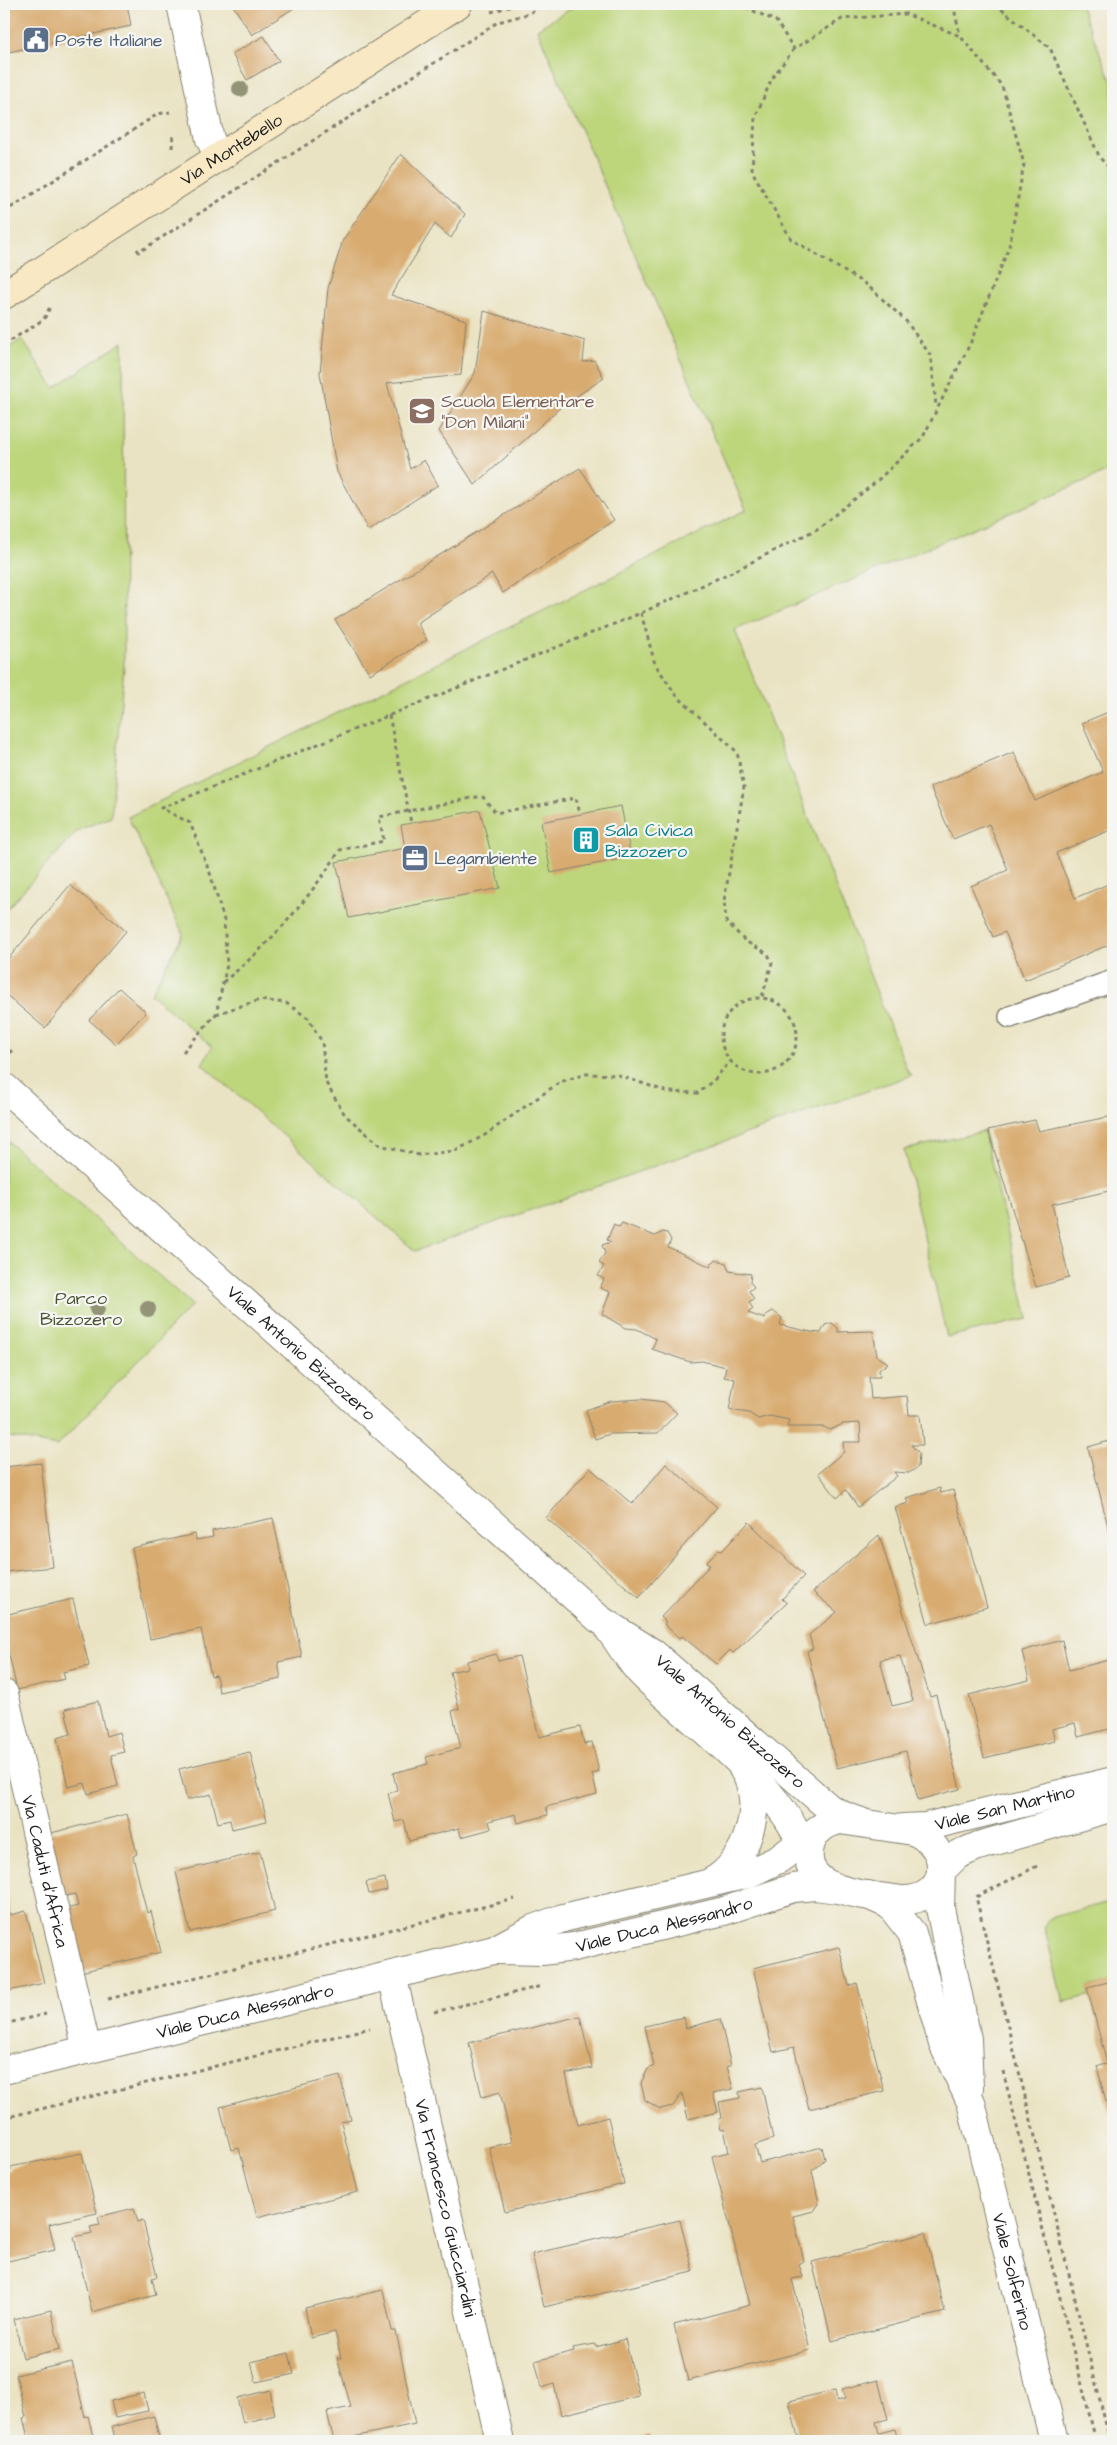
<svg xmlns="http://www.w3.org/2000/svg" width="1117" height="2445" font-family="'Architects Daughter',sans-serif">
	<rect width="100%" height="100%" fill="#f6f6f2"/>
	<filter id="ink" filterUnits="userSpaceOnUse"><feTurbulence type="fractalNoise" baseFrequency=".02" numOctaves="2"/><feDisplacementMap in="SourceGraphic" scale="10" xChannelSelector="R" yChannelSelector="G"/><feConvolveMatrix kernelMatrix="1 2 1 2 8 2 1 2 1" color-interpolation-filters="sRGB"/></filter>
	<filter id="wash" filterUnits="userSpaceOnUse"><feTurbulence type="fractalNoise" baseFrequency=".0096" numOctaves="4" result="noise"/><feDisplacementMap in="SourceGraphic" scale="20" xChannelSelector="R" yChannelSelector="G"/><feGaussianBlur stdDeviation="1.12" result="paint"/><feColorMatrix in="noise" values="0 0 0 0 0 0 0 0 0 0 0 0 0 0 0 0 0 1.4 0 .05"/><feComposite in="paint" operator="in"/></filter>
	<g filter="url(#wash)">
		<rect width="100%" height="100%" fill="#eae3c3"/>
		<!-- green -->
		<path fill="#bdd67b" stroke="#6c794c" d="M578 4H1080L1113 85V469L735 630 908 1072 912 1075 415 1251 202 1064 212 1047 151 994 183 934 128 817 746 510 537 29Z
			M22 339 54 388 123 342 124 667 111 817 78 830 4 912V351Z
			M984 1131 1028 1319 947 1337 904 1150Z
			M4 1138 192 1305 57 1446 4 1436Z
			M1113 1901V1981L1088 1987 1089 1996 1063 2002 1044 1926 1049 1918Z"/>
		<g id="blocks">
			<!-- building -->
			<path fill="#d8ab70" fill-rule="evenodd" d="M4 4H127L131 26 4 53Z
				M232 4H300L252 35Z
				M264 36 279 61 247 80 232 54Z
				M401 154 465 214 451 238 435 224 391 295 466 320 461 375 387 383 410 469 424 460 438 485 368 530 337 472 320 373 328 288 343 240Z
				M484 311 585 341 583 362 594 360 604 378 563 405 475 485 439 431 475 373Z
				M580 468 614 520 503 593 492 574 417 623 427 640 370 674 335 620Z
				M1113 710V829L1056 853 1075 898 1113 882V943L1025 980 1005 932 993 937 971 886 1008 870 989 824 953 839 930 787 1014 752 1035 801 1103 772 1082 723Z
				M621 806 631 857 551 873 541 822Z
				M480 810 500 888 349 918 336 862 405 848 401 825Z
				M70 885 126 931 45 1028 4 993V964Z
				M119 988 146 1012 116 1044 89 1020Z
				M1113 1116V1190L1052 1204 1069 1278 1036 1287 988 1130 1035 1120 1039 1131Z
				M622 1223 655 1236 663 1232 667 1233 671 1240 668 1247 711 1267V1263L717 1260 726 1263 729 1271 751 1274 750 1282 754 1287 749 1291 754 1299 749 1302 753 1309 748 1313 765 1319 766 1315 773 1311 782 1318 780 1325 811 1332 821 1333 825 1325 832 1323 838 1328V1332L873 1331 877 1356 888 1363 879 1370 880 1377H869L871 1399 907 1396 909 1415H920L923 1445H911L919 1453 918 1467 909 1473 894 1472 897 1476 858 1507 846 1490 837 1498 818 1473 844 1452 843 1442H861L860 1423 843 1424 830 1430 824 1427H787L789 1420 770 1416 758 1419 749 1413 729 1410 735 1379 724 1377 726 1367 702 1361 690 1362 652 1349 656 1339 637 1329 625 1328 602 1314 610 1292 600 1288 604 1279 598 1276 604 1266 599 1263 605 1253 602 1245 611 1242 607 1240 614 1224 619 1227Z
				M641 1399 664 1402 677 1413 658 1433 610 1434 595 1439 586 1410 611 1401Z
				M1113 1440V1546L1088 1447Z
				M41 1463 53 1567 4 1572V1467Z
				M666 1464 717 1507 639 1598 546 1518 590 1468 632 1504Z
				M940 1488 941 1493 953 1490 987 1607 928 1624 895 1507 908 1503 906 1498Z
				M273 1518 302 1657 278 1662 281 1679 219 1692 216 1675 211 1676 201 1629 150 1639 132 1548 195 1534 196 1540 213 1537 212 1531Z
				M749 1522 804 1576 782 1599 787 1603 733 1653 730 1650 716 1664 682 1636 679 1638 664 1624 666 1622 661 1617 710 1565 706 1562 718 1550 722 1551Z
				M879 1535 930 1697 936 1695 960 1789 918 1800 906 1751 837 1768 807 1651 813 1649 809 1635 837 1612 813 1592ZM900 1656 913 1701 892 1706 880 1660Z
				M73 1599 89 1666 63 1672 65 1679 17 1690 4 1633V1615Z
				M1062 1640 1069 1670 1113 1659V1728L1078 1737 1075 1723 1052 1729 1055 1741 984 1758 969 1695 1029 1680 1022 1651Z
				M496 1654 498 1661 519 1656 539 1737 580 1727 584 1744 592 1742 599 1772 592 1774 597 1794 546 1807 548 1815 518 1823 516 1814 489 1821 491 1829 461 1837 459 1828 409 1841 404 1820 395 1822 388 1793 397 1790 393 1773 428 1764 426 1757 461 1748 452 1711 459 1709 450 1672 468 1668 467 1661Z
				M98 1701 106 1736 119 1732 124 1752 111 1755 118 1786 88 1794 85 1783 68 1787 57 1738 71 1734 65 1709Z
				M250 1752 267 1821 232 1829 230 1820 218 1823 211 1794 187 1800 179 1769Z
				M127 1814 137 1854 133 1856 147 1913 151 1911 161 1952 81 1972 65 1909 78 1906 75 1894 62 1897 47 1834Z
				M260 1852 275 1911 190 1932 176 1872Z
				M4 1872 10 1915 26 1911 44 1983 4 1992Z
				M385 1878 387 1890 369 1894 366 1882Z
				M839 1947 849 1986 857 1983 884 2091 809 2109 794 2047 773 2052 753 1968Z
				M1113 1981V2116L1112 2113 1109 2114 1097 2066 1107 2064 1087 1987Z
				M580 2016 592 2068 566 2074 578 2125 608 2117 624 2184 505 2212 489 2147 512 2142 500 2092 482 2097 469 2043Z
				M684 2017 686 2028 720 2019 731 2066H727L733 2089 713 2093 718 2112 688 2119 682 2093 673 2106 660 2109 645 2100 641 2083 648 2069 654 2066 645 2026Z
				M340 2076 351 2120 341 2122 358 2192 257 2217 239 2148 231 2150 220 2107Z
				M762 2087 773 2139 755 2145 760 2163 822 2147 825 2159 812 2171 819 2204 814 2211 793 2216 804 2261 799 2264 803 2277 792 2279 810 2350 688 2381 674 2325 750 2305 712 2156 729 2152 724 2129 721 2130 719 2119 722 2118 719 2102 740 2098 739 2092Z
				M82 2153 97 2213 49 2224 55 2250 4 2262V2171L11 2170 10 2167Z
				M134 2208 138 2222 143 2220 157 2277 152 2278 156 2295 92 2312 74 2237 92 2233 90 2227 100 2225 98 2217Z
				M680 2220 693 2272 544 2307 532 2254Z
				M925 2233 945 2312 832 2341 812 2262Z
				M383 2290 392 2331H396L415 2424 334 2441 327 2412 351 2407 337 2358H341L335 2332 311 2338 305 2308Z
				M51 2310 60 2349 23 2358 14 2319Z
				M625 2339 639 2396 561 2415 554 2384 542 2388 535 2361 574 2351 573 2348 595 2344 596 2347Z
				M289 2353 294 2374 256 2382 251 2362Z
				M72 2362 85 2417 88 2416 94 2441H29L23 2418 26 2417 16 2375Z
				M878 2380 888 2419 876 2422 879 2433 895 2429 898 2441H799L789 2401 835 2390 837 2401 845 2399 842 2389Z
				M270 2390 275 2415 243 2423 237 2398Z
				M144 2393 148 2411 115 2418 111 2401Z
				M154 2416 160 2441H116L112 2427Z
				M649 2435 651 2441H627Z"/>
		</g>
	</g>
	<g filter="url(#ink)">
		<use href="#blocks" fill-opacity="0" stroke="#838070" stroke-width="1"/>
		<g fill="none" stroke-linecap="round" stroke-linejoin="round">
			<!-- lane casing -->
			<g stroke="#838070" stroke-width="24">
				<path id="lane" d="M1010 1017 1113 981"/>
			</g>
			<!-- street casing -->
			<g stroke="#838070" stroke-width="30">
				<g id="street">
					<path d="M181 4 210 139 219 157"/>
					<path id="s1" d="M4 1087 599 1619 653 1653 829 1808 844 1816 861 1822"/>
					<path d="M610 1631C622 1646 630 1663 644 1676 700 1731 781 1783 808 1858"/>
					<path id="s2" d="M4 1694 87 2050"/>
					<path d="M840 1820 913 1831C956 1848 948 1902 901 1900 871 1895 798 1894 810 1846 814 1831 825 1823 840 1820Z"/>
					<path id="s3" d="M903 1828 925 1827 1113 1781"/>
					<path d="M711 1882C746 1864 767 1804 743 1769"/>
					<path id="s4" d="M868 1895 890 1905 912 1933 943 2044 971 2102 1054 2441"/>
					<path id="s5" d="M497 1950 542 1951 574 1947 724 1911 793 1888 815 1886 838 1889"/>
					<path id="s6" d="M392 1975 500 2441"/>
					<path id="s7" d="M4 2070 494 1950 533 1929 563 1918 748 1874 779 1859 820 1828"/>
					<path d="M969 2088 967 2039 940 1908 941 1871 957 1855 978 1846 1113 1807"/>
				</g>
			</g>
			<!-- secondary casing -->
			<g stroke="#838070" stroke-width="30">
				<g id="secondary">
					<path id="s8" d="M4 295 458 4"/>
				</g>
			</g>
			<!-- path -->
			<path stroke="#838070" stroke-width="3" stroke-dasharray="4 4" stroke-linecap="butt" d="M953 4 960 35
				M995 4 1050 48 1100 158 1113 172
				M491 12 518 4
				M794 49 772 78 755 118 752 171 791 239 867 285 906 321 931 356 936 406
				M172 148 173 134
				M4 212 158 114 170 112
				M137 249 139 252 498 22 528 14 544 4
				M4 345 44 319 50 307
				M641 613 655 664 676 695 737 752 744 787 724 901 726 921 745 941 768 954 772 963 762 997
				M389 715 411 823
				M223 982C270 945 308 900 340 850L384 841 379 817 482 796 496 813 576 798 580 814
				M721 1036a38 38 0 1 1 76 0a38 38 0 1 1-76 0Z
				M216 1014 260 1000 286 1003 308 1018 322 1042 326 1083 345 1115 380 1145 419 1155 455 1151 485 1135 560 1082 586 1074 618 1075 668 1092 698 1093 715 1079 730 1061
				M4 1044 14 1055
				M183 1052 216 1014 227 965 224 920 210 873 190 823 161 808 641 613 732 572 817 529 876 482 923 437 970 344 1009 247 1024 164 1002 86 960 36 906 14 842 19 794 49 776 21 738 4
				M1037 1866 976 1897 1110 2441
				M108 1999 515 1899
				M434 2012 542 1986
				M4 2024 46 2014
				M1003 2071 1096 2441
				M4 2118 370 2028"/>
			<!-- lane -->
			<use href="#lane" stroke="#fff" stroke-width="21"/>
			<!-- street -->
			<use href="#street" stroke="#fff" stroke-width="28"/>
			<!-- secondary -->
			<use href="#secondary" stroke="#f8e8c3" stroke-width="28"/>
		</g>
		<!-- trees -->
		<g fill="#939477">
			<circle cx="240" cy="89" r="8"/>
			<circle cx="97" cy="1309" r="8"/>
			<circle cx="148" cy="1309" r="8"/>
		</g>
	</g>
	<!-- icons -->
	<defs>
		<g id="civic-square" transform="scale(1.4375)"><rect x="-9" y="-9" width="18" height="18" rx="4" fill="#5c6f8a" stroke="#f6f6f2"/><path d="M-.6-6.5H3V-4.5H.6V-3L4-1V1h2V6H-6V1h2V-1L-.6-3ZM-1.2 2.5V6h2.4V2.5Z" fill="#fff"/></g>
		<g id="school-square" transform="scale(1.4375)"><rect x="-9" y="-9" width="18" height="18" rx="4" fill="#8d6e63" stroke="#f6f6f2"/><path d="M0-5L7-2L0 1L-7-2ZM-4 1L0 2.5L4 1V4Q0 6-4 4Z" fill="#fff"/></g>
		<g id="building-square" transform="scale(1.4375)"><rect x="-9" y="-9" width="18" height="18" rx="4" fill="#0f9aa8" stroke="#f6f6f2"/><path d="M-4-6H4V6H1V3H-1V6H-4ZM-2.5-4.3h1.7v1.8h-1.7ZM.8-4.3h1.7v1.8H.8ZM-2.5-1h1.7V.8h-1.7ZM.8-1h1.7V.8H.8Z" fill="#fff"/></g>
		<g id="office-square" transform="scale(1.4375)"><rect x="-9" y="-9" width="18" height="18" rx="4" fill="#5c6f8a" stroke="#f6f6f2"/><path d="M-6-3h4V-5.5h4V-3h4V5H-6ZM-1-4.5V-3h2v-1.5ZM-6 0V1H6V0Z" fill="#fff"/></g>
	</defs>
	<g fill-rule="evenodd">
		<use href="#civic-square" x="36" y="40"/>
		<use href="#school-square" x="422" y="411"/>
		<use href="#building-square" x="586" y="840"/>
		<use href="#office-square" x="415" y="858"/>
	</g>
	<g text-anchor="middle" stroke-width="4.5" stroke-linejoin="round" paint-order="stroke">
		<!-- service labels -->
		<g font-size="18" fill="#4e5e75" stroke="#f6f6f2" text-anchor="start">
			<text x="55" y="46">Poste Italiane</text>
			<text x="434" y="864">Legambiente</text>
		</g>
		<!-- street labels -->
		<g font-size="18" fill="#1c1c1c" stroke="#f6f6f2">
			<text dy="6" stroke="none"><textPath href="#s8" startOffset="270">Via Montebello</textPath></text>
			<text dy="6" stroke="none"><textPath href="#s1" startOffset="399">Viale Antonio Bizzozero</textPath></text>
			<text dy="6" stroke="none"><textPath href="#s1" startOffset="965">Viale Antonio Bizzozero</textPath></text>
			<text dy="6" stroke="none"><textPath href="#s3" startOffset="104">Viale San Martino</textPath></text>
			<text dy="6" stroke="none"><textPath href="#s2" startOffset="182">Via Caduti d'Africa</textPath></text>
			<text dy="6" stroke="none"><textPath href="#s5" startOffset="170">Viale Duca Alessandro</textPath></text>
			<text dy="6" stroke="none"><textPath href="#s7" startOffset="248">Viale Duca Alessandro</textPath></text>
			<text dy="6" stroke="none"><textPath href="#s6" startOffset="239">Via Francesco Guicciardini</textPath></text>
			<text dy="6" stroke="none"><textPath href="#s4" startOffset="414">Viale Solferino</textPath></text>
		</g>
		<!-- education labels -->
		<g font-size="18" fill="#785e54" stroke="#f6f6f2" text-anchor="start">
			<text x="441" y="407">Scuola Elementare<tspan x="441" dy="21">"Don Milani"</tspan></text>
		</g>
		<!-- culture labels -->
		<g font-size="18" fill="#0d838f" stroke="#f6f6f2" text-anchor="start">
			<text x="605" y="836">Sala Civica<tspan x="605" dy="21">Bizzozero</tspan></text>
		</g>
		<!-- park labels -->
		<g font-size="18" fill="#4c5438" stroke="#f6f6f2">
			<text x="81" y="1304">Parco<tspan x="81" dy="21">Bizzozero</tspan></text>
		</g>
	</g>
	<!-- margin -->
	<rect width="1117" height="2445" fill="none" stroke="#f6f6f2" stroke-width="20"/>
</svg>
